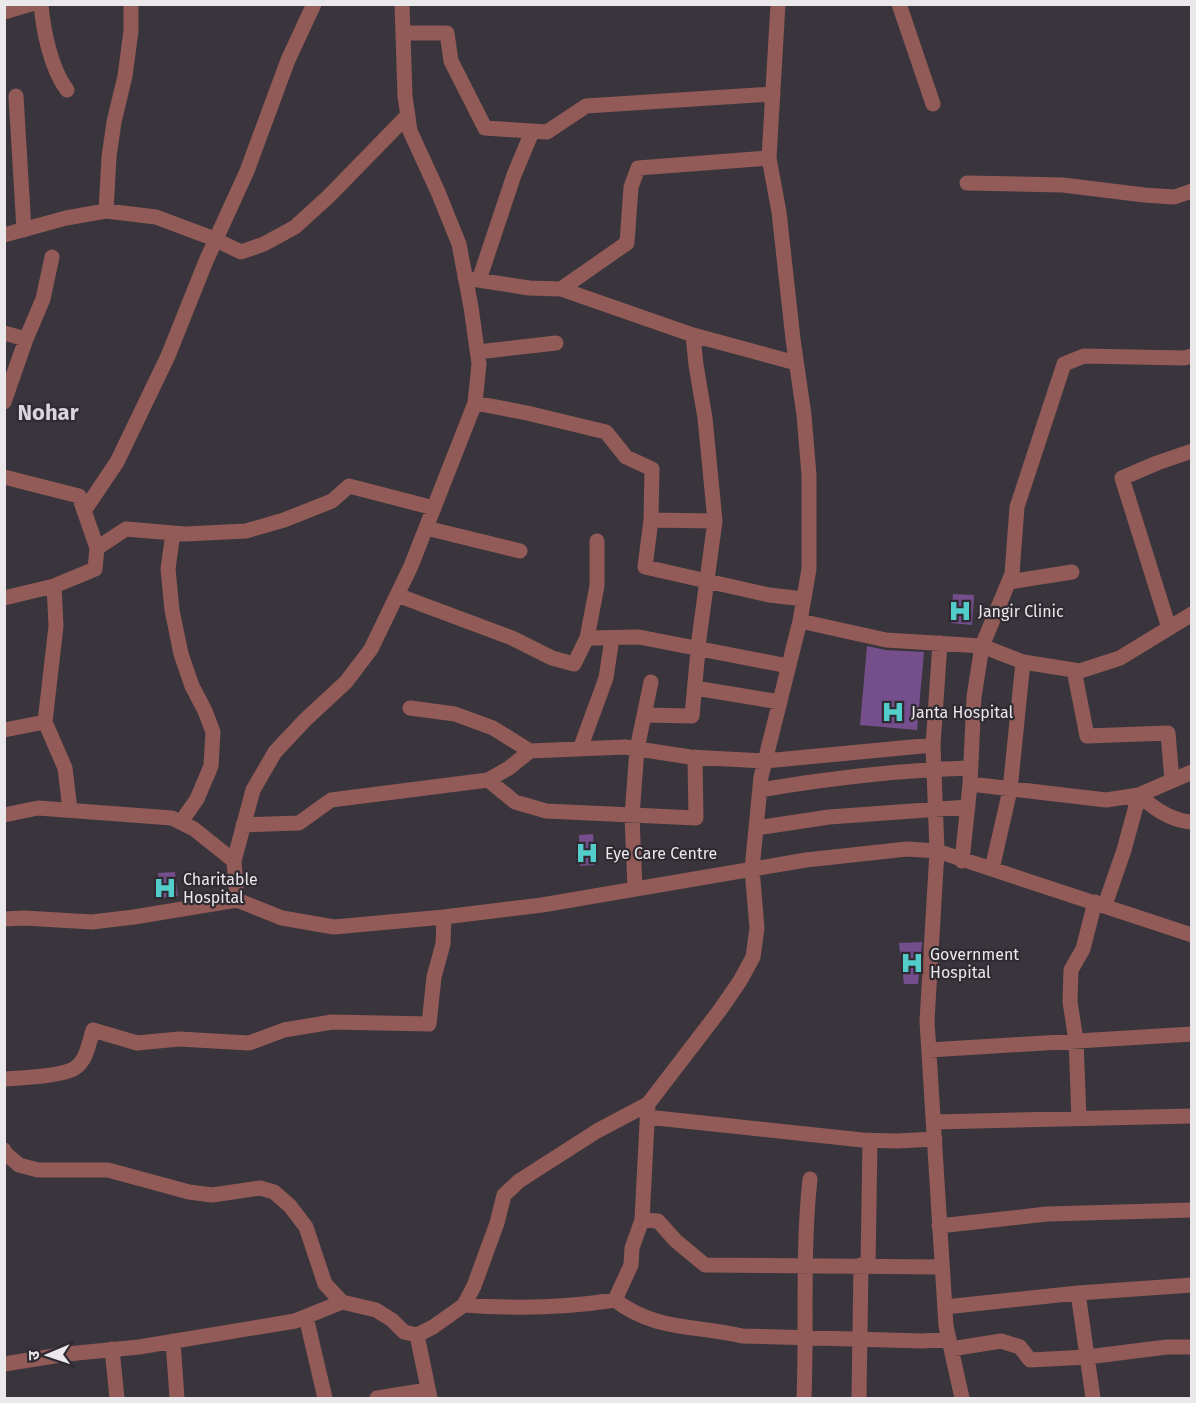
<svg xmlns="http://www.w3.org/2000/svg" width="1196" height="1403" font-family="'Fira Sans','Noto Sans Devanagari',sans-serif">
	<rect width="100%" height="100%" fill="#3a353c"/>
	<!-- building -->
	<path fill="#754f8c" d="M953 594 974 595 972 625 951 623Z
		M867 646 885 650 924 652 917 730 860 725Z
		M593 834 595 865 580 866 579 835Z
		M175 872 178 896 161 898 158 873Z
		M922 942 918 984H904L899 943Z"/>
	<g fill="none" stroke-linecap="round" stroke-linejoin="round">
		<!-- minor -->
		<path stroke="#925b57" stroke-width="15" d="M41 4C43 30 51 69 67 90
			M778 4 769 158 779 212 793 339 804 415 809 475V569L800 621 761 777 752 869 757 928 753 957 740 981 720 1010 648 1104 642 1220 632 1248 631 1265 615 1300C655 1331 696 1325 742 1336L923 1341 949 1339
			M899 4 933 104
			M4 12 31 4
			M403 33H447L451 61 485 128 547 132 586 106 773 94
			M16 96 24 230
			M967 183 1063 185 1144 195 1174 197 1192 191
			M106 211 109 157 114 122 125 76 131 31V4
			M4 235 66 218 106 211 156 217 212 238 241 252 264 244 295 227 329 196 408 115
			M465 278 529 288 561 289 693 335 796 363
			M479 280 514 175 532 132
			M561 289 627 243 631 187 638 168 769 158
			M4 333 26 339
			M478 352 556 343
			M4 402 26 339 43 299 52 257
			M475 403 527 413 606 432 626 457 652 469 651 520 645 567 769 595 804 599
			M4 477 79 496 97 548
			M84 511 117 462 168 356 206 261 247 171 288 60 314 4
			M651 520 715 521
			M426 528 520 551
			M173 533 168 569 172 610 181 654 192 686 205 711 213 732 211 766 197 799 181 822
			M1009 582 1072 572
			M397 595 512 638 552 658 574 664 587 638 597 586V541
			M4 598 54 586 95 569 97 548 126 529 185 534 246 531 284 520 332 501 349 486 434 508
			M800 621 886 640 982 646 1023 662 1080 671 1120 658 1192 614
			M1169 628 1122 478 1157 463 1192 451
			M587 638 639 637 788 666
			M940 643 933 745 937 851 927 1021 946 1326 962 1398
			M1074 670 1087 736 1168 733 1172 781
			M695 688 780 702
			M410 708 455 714 493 728 530 751
			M644 715 692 716 699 639 715 521 705 418 696 365 693 335
			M45 722 56 626 54 586
			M4 730 45 722 65 768 70 810
			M580 749 606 678 612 638
			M488 780 515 802 546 811 696 818 695 757
			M970 784 1106 800 1139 795 1192 772
			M760 790C830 778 900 770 970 768
			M4 815 38 808 172 818 194 829 234 861
			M243 825 299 823 331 800 488 780 509 768 530 751 625 747 690 757 765 761 933 745
			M756 828 829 817 968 807
			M962 861 970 784 974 697 982 646 1012 574 1017 507 1064 364 1084 356 1184 358 1192 356
			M992 869 1010 790 1023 662
			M635 888 632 816 637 749 651 682
			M237 900 234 861 253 790 275 752 305 720 346 682 371 649 411 566 475 403 479 364 471 307 459 244 438 192 410 131 405 96 402 4
			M1105 905 1124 850 1139 795C1153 808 1171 821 1192 822
			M4 919 24 918 92 922 134 917 237 900 282 918 334 927 444 917 542 905 806 860 907 849 937 851 1192 935
			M929 1050 1192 1034
			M4 1079C20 1078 64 1076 75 1068 87 1060 89 1042 93 1030L137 1043 179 1039 249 1043 284 1030 332 1022 429 1024 434 977 443 944 444 917
			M647 1117 862 1140 897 1141 935 1139
			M1079 1119 1076 1040 1070 1002 1071 970 1083 949 1095 902
			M934 1122 1192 1116
			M4 1150 5 1153 19 1165 38 1170H108L189 1192 212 1195 260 1188 274 1192 290 1206 306 1227 325 1284 342 1302 376 1310 392 1320 404 1332 417 1335 433 1327 464 1305 474 1286 497 1223 504 1195 519 1181 597 1131 648 1104
			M642 1220 658 1221 676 1241 705 1265 942 1267
			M939 1226 1047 1214 1192 1210
			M868 1266 870 1140
			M1078 1293 1093 1398
			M464 1305C516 1309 564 1308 615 1300
			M945 1307 1078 1293 1192 1285
			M306 1317 325 1398
			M417 1335 430 1398
			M173 1341 177 1398
			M112 1349 117 1398
			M951 1349 1001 1341 1020 1347 1030 1360 1087 1357 1167 1347H1192
			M4 1364 67 1354 139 1347 295 1321 342 1302
			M377 1398 428 1390
			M804 1398C807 1325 802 1251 810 1179
			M859 1398 861 1265"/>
	</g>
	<!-- icons -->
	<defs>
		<g id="hospital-bare" transform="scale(1.8)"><path d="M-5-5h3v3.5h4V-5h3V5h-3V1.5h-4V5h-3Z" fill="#53cdca" stroke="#302b32" stroke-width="2.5" paint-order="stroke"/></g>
	</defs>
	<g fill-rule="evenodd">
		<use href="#hospital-bare" x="960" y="611"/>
		<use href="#hospital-bare" x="893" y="712"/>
		<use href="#hospital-bare" x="587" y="853"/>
		<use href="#hospital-bare" x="165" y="888"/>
		<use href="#hospital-bare" x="912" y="963"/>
	</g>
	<g text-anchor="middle" stroke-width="4.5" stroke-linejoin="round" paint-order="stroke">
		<!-- poi labels -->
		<g font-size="16" fill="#ebe8ec" stroke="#302b32" text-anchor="start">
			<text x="978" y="617">Jangir Clinic</text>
			<text x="911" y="718">Janta Hospital</text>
			<text x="605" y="859">Eye Care Centre</text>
			<text x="183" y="885">Charitable<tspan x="183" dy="18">Hospital</tspan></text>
			<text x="930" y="960">Government<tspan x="930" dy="18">Hospital</tspan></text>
		</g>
		<!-- district labels -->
		<g font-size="22" font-weight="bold" fill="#dbd4dd" stroke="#302b32">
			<text x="48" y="420">Nohar</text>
		</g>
	</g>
	<!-- border -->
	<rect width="1196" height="1403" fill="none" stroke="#ebe8ec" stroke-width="12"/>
	<!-- north arrow -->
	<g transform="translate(48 1355) rotate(268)" stroke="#302b32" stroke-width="4.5" paint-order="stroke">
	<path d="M0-4.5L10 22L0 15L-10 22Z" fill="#ebe8ec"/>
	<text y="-9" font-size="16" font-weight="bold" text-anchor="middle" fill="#ebe8ec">उ</text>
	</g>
</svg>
